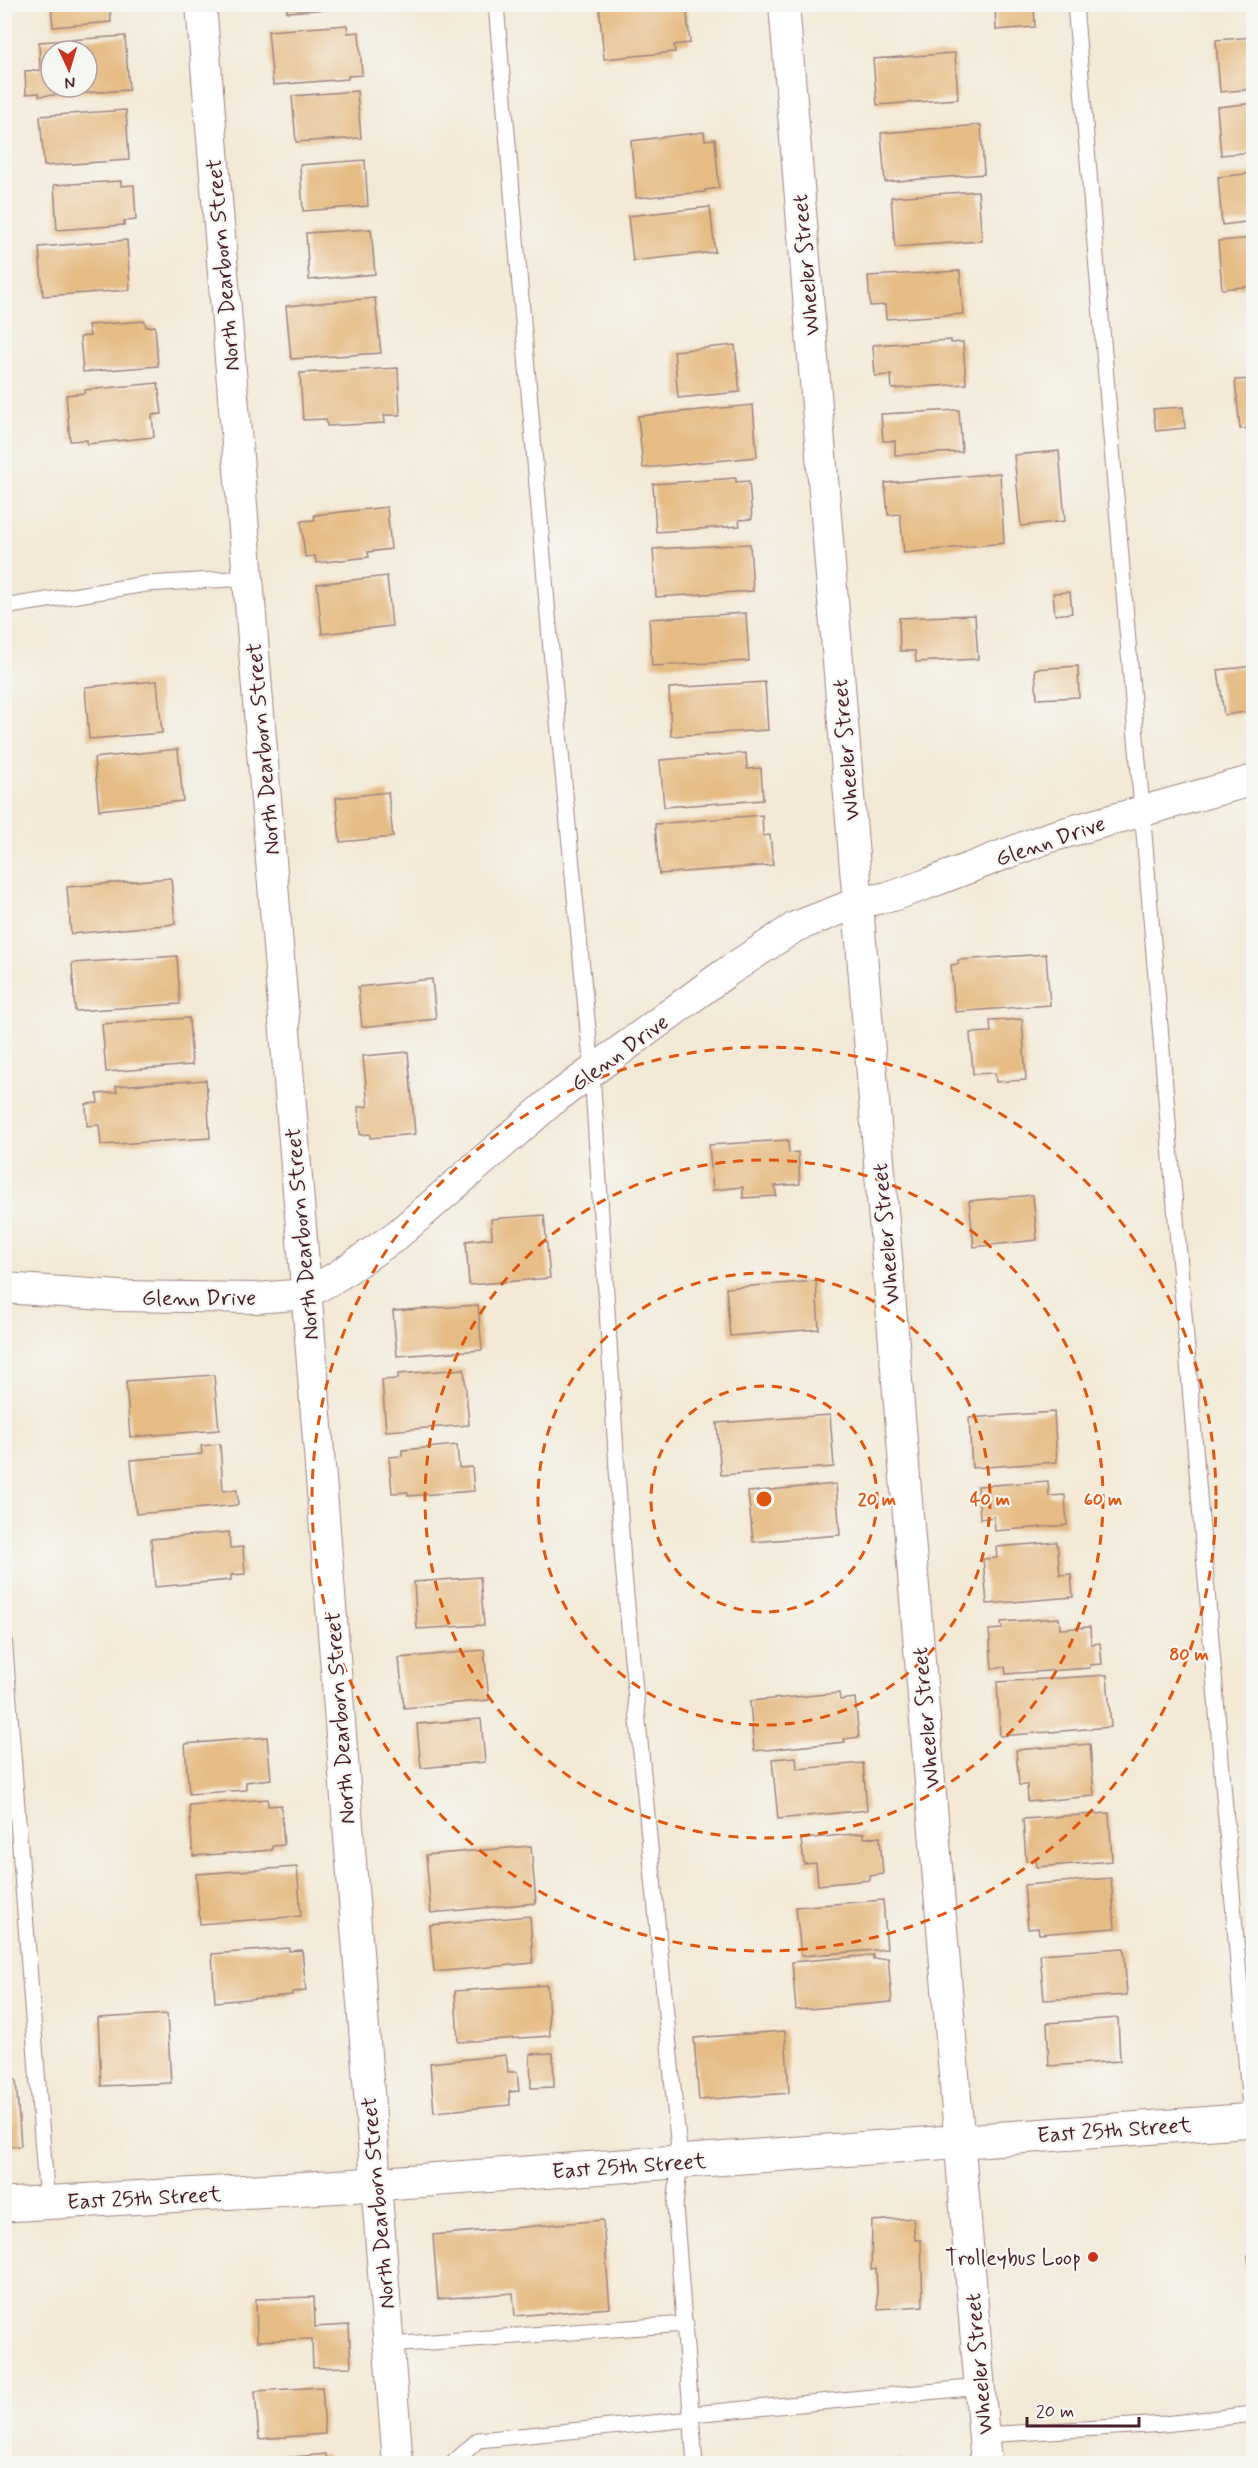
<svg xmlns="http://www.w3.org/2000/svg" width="1258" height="2468" font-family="Mynerve,sans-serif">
	<rect width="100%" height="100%" fill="#f6f6f2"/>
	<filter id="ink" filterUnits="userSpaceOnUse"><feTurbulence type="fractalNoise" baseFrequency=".0167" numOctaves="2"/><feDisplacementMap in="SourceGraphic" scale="12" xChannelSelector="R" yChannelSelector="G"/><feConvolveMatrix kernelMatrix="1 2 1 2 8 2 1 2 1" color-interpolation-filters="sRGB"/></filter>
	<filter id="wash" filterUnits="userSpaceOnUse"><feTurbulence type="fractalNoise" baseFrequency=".008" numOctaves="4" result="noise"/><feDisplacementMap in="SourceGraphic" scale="24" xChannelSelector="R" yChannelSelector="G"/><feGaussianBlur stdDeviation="1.35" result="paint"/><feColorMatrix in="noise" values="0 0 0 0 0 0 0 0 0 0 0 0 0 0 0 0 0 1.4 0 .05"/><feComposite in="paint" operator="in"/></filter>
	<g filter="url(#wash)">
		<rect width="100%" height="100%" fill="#f3e9d6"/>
		<g id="blocks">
			<!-- building -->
			<path fill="#e6bc85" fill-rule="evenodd" d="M51 4H123V8H110L111 22 53 27Z
				M599 4H686L690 43 674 45 675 52 604 59Z
				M995 4H1034L1035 27 996 30Z
				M286 5H375V6L287 12Z
				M347 25 348 33 359 32 362 75 348 76V79L273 85 268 31Z
				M125 36 129 90 39 96V93L26 94 25 71 40 70 39 42ZM51 51H87V87H51Z
				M1254 37V89L1220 92 1216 40Z
				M955 53 958 99 877 105 873 59Z
				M357 91 361 138 296 142 292 96Z
				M1254 103V152L1221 155 1217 107Z
				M126 110 129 160 44 166 40 116Z
				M981 125 984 174 885 182 881 133Z
				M704 132 705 140 715 139 719 188 705 190V192L636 198 631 141Z
				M365 160 368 206 303 211 300 165Z
				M1254 173V221L1222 225 1218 177Z
				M121 181V186L134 185 136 220 124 221V225L57 230 54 185Z
				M978 191 982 241 895 247 891 197Z
				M710 207 715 252 633 261 628 216Z
				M371 229 375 274 309 280 306 233Z
				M1254 238V286L1222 289 1218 241Z
				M127 240 130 290 43 296 39 247Z
				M960 271 963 314 886 319 885 305 870 306 868 276Z
				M375 298 381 353 291 359 286 306Z
				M145 321 146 327 155 326 158 366 83 372 80 337 90 336 88 325Z
				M951 340V343L963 342 966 384 892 389 891 375 875 376 873 345Z
				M735 345 740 392 678 398 674 351Z
				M398 368 400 415H384L385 423 327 426 326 419 303 420 300 373Z
				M1254 379V428L1240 429 1235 380Z
				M158 383 162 414 152 415 154 437 87 444V440L70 441 66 395 85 393V390Z
				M753 405 757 457 643 468 638 416Z
				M1183 407 1185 428 1156 431 1153 409Z
				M959 410 962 452 895 455V441H883L881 414Z
				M1059 451 1065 521 1021 526 1014 455Z
				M1000 473 1004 543 904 553 900 514 888 515 885 483Z
				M736 478V482L749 481 752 519 739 520 740 526 656 532 653 484Z
				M387 507 391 549 368 552 369 557 316 563 315 556 305 557 301 521 315 520 314 515Z
				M750 544 753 591 656 597 653 549Z
				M387 576 392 626 322 634 317 584Z
				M1070 592 1072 613 1055 615 1053 593Z
				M746 613 749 661 652 666 649 619Z
				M975 615 978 659 916 662 915 651H900L899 618Z
				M1078 666 1079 697 1037 699 1035 669Z
				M1254 666V711L1224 715 1218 670Z
				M157 681 162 733 89 739 85 687Z
				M765 682 768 730 671 736 669 688Z
				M178 749 183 801 99 810 94 758Z
				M746 753 747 769 761 768 763 800 664 807 660 760Z
				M388 792 393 837 340 842 336 798Z
				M762 815 763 836 770 835 773 865 659 874 655 824Z
				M171 878 175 924 71 934 67 887Z
				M1046 954 1050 1005 955 1012 951 965 958 964V960Z
				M177 956 180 1004 75 1011 72 963Z
				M432 979 436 1019 362 1027 358 987Z
				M189 1018 192 1065 106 1072 102 1024Z
				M1022 1019 1026 1080 996 1082 995 1073 973 1074 970 1033 991 1032 990 1021Z
				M408 1052 415 1134 370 1138V1134L360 1135 358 1107 368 1106 363 1056Z
				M206 1080 210 1138 101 1145 99 1125 87 1126 86 1104 98 1103 97 1094 117 1092 116 1086Z
				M788 1140 789 1153 798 1152 800 1184 775 1186 776 1196 743 1198V1187L713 1190 709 1145Z
				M1033 1195 1037 1240 974 1247 969 1201Z
				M544 1215 550 1278 469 1285 466 1241 492 1238 491 1219Z
				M816 1281 819 1329 730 1336 726 1288Z
				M478 1305 482 1350 397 1356 393 1311Z
				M464 1369 469 1425 386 1431 382 1380 398 1379V1374Z
				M214 1375 219 1430 130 1437 126 1381Z
				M1054 1412 1057 1462 972 1468 969 1418Z
				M830 1415 834 1467 721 1475 717 1423Z
				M220 1444 223 1491 237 1490 238 1505 136 1514 131 1460 202 1454 201 1446Z
				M457 1445 459 1468 472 1467 474 1491 408 1496V1492L392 1493 389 1457 402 1456V1450Z
				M1048 1481 1049 1496 1065 1495 1067 1525 995 1531 994 1517 980 1519 978 1486Z
				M836 1484 840 1535 753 1542 748 1492Z
				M229 1532 230 1548 243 1547 245 1574 231 1575V1580L155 1587 151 1539Z
				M1057 1542 1060 1575 1071 1574 1073 1597 987 1604 983 1559 997 1558 996 1547Z
				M480 1577 484 1625 417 1629 414 1582Z
				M1059 1618 1060 1629 1090 1627 1091 1644 1100 1643 1102 1664 1090 1665V1668L1006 1674 1005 1667 992 1668 989 1630 1002 1629 1001 1622Z
				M484 1650 489 1700 404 1708 399 1658Z
				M1107 1675 1111 1727 1000 1736 997 1682Z
				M839 1693 840 1700 855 1698 859 1737 844 1739 845 1742 754 1751 750 1701Z
				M481 1719 485 1762 421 1768 417 1724Z
				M267 1737 271 1779 246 1782V1790L189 1794 185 1744Z
				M1090 1744 1094 1796 1028 1802 1027 1785H1019L1016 1750Z
				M796 1757 797 1769 863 1763 867 1810 778 1819 772 1759Z
				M268 1799V1806L281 1805 284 1845 272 1846V1850L193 1856 189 1805Z
				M1109 1813 1112 1861 1037 1867 1036 1860 1026 1861 1023 1819Z
				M864 1833V1838L880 1837 883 1874 870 1876V1880L818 1885 816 1863 804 1864 801 1839Z
				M531 1846 536 1903 431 1913 426 1855Z
				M297 1867 301 1916 200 1924 196 1874Z
				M1111 1878 1115 1928 1039 1934 1038 1928 1028 1929 1024 1885Z
				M883 1900 887 1949 801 1956 796 1907Z
				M530 1916 533 1963 434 1972 430 1925Z
				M289 1948V1951L302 1950 306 1991 292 1992V1995L215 2002 212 1954Z
				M1124 1948 1127 1995 1044 2000 1040 1954Z
				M873 1955V1959L888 1958 892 2002 796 2010 792 1962Z
				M547 1985 550 2036 458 2042 455 1991Z
				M167 2014 171 2083 101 2086 98 2018Z
				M1118 2018 1120 2061 1049 2066 1047 2023Z
				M785 2031 789 2093 699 2100 694 2038Z
				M553 2053 554 2087 531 2088 530 2054Z
				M506 2055 508 2072H517L519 2091 509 2092 510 2105 434 2112 430 2063Z
				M4 2080H16L21 2146 4 2147Z
				M913 2218 915 2240H921L923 2306 878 2309 876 2269 871 2270 872 2221Z
				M603 2220 610 2308 515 2316 513 2293 438 2299 433 2235Z
				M1248 2256H1254V2295H1252Z
				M314 2297 315 2327 349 2325 351 2367 313 2368 312 2339 257 2341 256 2299Z
				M322 2387 325 2434 259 2439 255 2391Z
				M326 2454 327 2464H260L259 2460Z
				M902 2459 903 2464H864V2462Z"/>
		</g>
	</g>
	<g filter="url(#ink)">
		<use href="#blocks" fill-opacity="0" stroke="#9e8480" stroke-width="1.5"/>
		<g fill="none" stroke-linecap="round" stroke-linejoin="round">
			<!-- lane casing -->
			<g stroke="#9e8480" stroke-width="17">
				<path id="lane" d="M496 4 551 650 592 1071 623 1564 680 2161 675 2206 695 2464
					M1075 4C1139 709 1187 1415 1251 2120
					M4 607 146 584 248 578
					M4 1636 47 2203
					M388 2345 686 2324
					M692 2414 980 2387
					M983 2435 1164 2424 1254 2414
					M452 2464 478 2440 692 2419"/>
			</g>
			<!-- street casing -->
			<g stroke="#9e8480" stroke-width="32">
				<path id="street" d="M201 4 309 1325 398 2464
					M784 4 986 2464
					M4 1288 119 1296 256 1298 306 1294 339 1275 396 1236 553 1100 724 974 795 927 857 903 893 896 927 884 1050 837 1254 780"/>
			</g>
			<!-- secondary casing -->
			<g stroke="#9e8480" stroke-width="35">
				<path id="secondary" d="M4 2205 345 2186 1254 2120"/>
			</g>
			<!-- lane -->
			<use href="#lane" stroke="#fff" stroke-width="15"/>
			<!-- street -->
			<use href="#street" stroke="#fff" stroke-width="30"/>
			<!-- secondary -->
			<use href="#secondary" stroke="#fff" stroke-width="33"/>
		</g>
	</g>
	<!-- distance rings -->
	<g fill="none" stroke="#e0560e" stroke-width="3" stroke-dasharray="10 8">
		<circle cx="764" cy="1499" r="113"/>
		<circle cx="764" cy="1499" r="226"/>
		<circle cx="764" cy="1499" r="339"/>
		<circle cx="764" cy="1499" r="452"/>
	</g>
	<!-- markers -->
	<circle fill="#c8321e" stroke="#f6f6f2" stroke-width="2" cx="1093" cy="2257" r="6"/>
	<g text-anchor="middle" stroke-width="4.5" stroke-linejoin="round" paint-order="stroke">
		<!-- street labels -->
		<g font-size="22" fill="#4a1f2b" stroke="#f6f6f2">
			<text transform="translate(222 265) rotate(-95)" y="8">North Dearborn Street</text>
			<text transform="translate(805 265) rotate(-95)" y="8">Wheeler Street</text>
			<text transform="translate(262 749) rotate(-95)" y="8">North Dearborn Street</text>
			<text transform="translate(845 750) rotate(-95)" y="8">Wheeler Street</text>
			<text transform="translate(1050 840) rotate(-19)" y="8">Glenn Drive</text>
			<text transform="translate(619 1052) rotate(-36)" y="8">Glenn Drive</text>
			<text transform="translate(301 1234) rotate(-95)" y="8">North Dearborn Street</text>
			<text transform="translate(885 1234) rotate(-95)" y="8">Wheeler Street</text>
			<text x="199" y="1305">Glenn Drive</text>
			<text transform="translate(339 1718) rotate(-94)" y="8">North Dearborn Street</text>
			<text transform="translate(925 1718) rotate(-95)" y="8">Wheeler Street</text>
			<text transform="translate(1114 2129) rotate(-4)" y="8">East 25th Street</text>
			<text transform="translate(629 2165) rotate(-4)" y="8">East 25th Street</text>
			<text transform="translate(144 2197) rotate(-3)" y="8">East 25th Street</text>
			<text transform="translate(377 2203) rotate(-95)" y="8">North Dearborn Street</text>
			<text transform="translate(978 2364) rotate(-95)" y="8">Wheeler Street</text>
		</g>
		<!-- poi labels -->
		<g font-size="22" fill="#4a1f2b" stroke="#f6f6f2" text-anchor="end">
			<text x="1081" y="2265">Trolleybus Loop</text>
		</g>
	</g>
	<circle cx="764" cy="1499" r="9" fill="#e0560e" stroke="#f6f6f2" stroke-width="3"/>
	<g font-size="18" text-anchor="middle" font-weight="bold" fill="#e0560e" stroke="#f6f6f2" stroke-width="4.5" stroke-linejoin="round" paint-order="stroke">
		<text x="877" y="1505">20 m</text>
		<text x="990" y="1505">40 m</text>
		<text x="1103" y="1505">60 m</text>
		<text x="1189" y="1660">80 m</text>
	</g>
	<!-- margin -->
	<rect width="1258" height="2468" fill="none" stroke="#f6f6f2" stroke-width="24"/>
	<!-- north arrow -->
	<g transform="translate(69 69) rotate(176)"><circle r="28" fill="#f6f6f2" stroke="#b1a0a2" stroke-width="1.5"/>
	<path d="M0-4.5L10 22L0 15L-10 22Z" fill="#c8321e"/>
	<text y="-9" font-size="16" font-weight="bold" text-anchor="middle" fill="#4a1f2b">N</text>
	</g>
	<!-- scale -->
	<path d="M1027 2417v9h112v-9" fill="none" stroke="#4a1f2b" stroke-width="3"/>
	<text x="1036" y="2417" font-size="18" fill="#4a1f2b" stroke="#f6f6f2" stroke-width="4.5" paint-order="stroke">20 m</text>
</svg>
